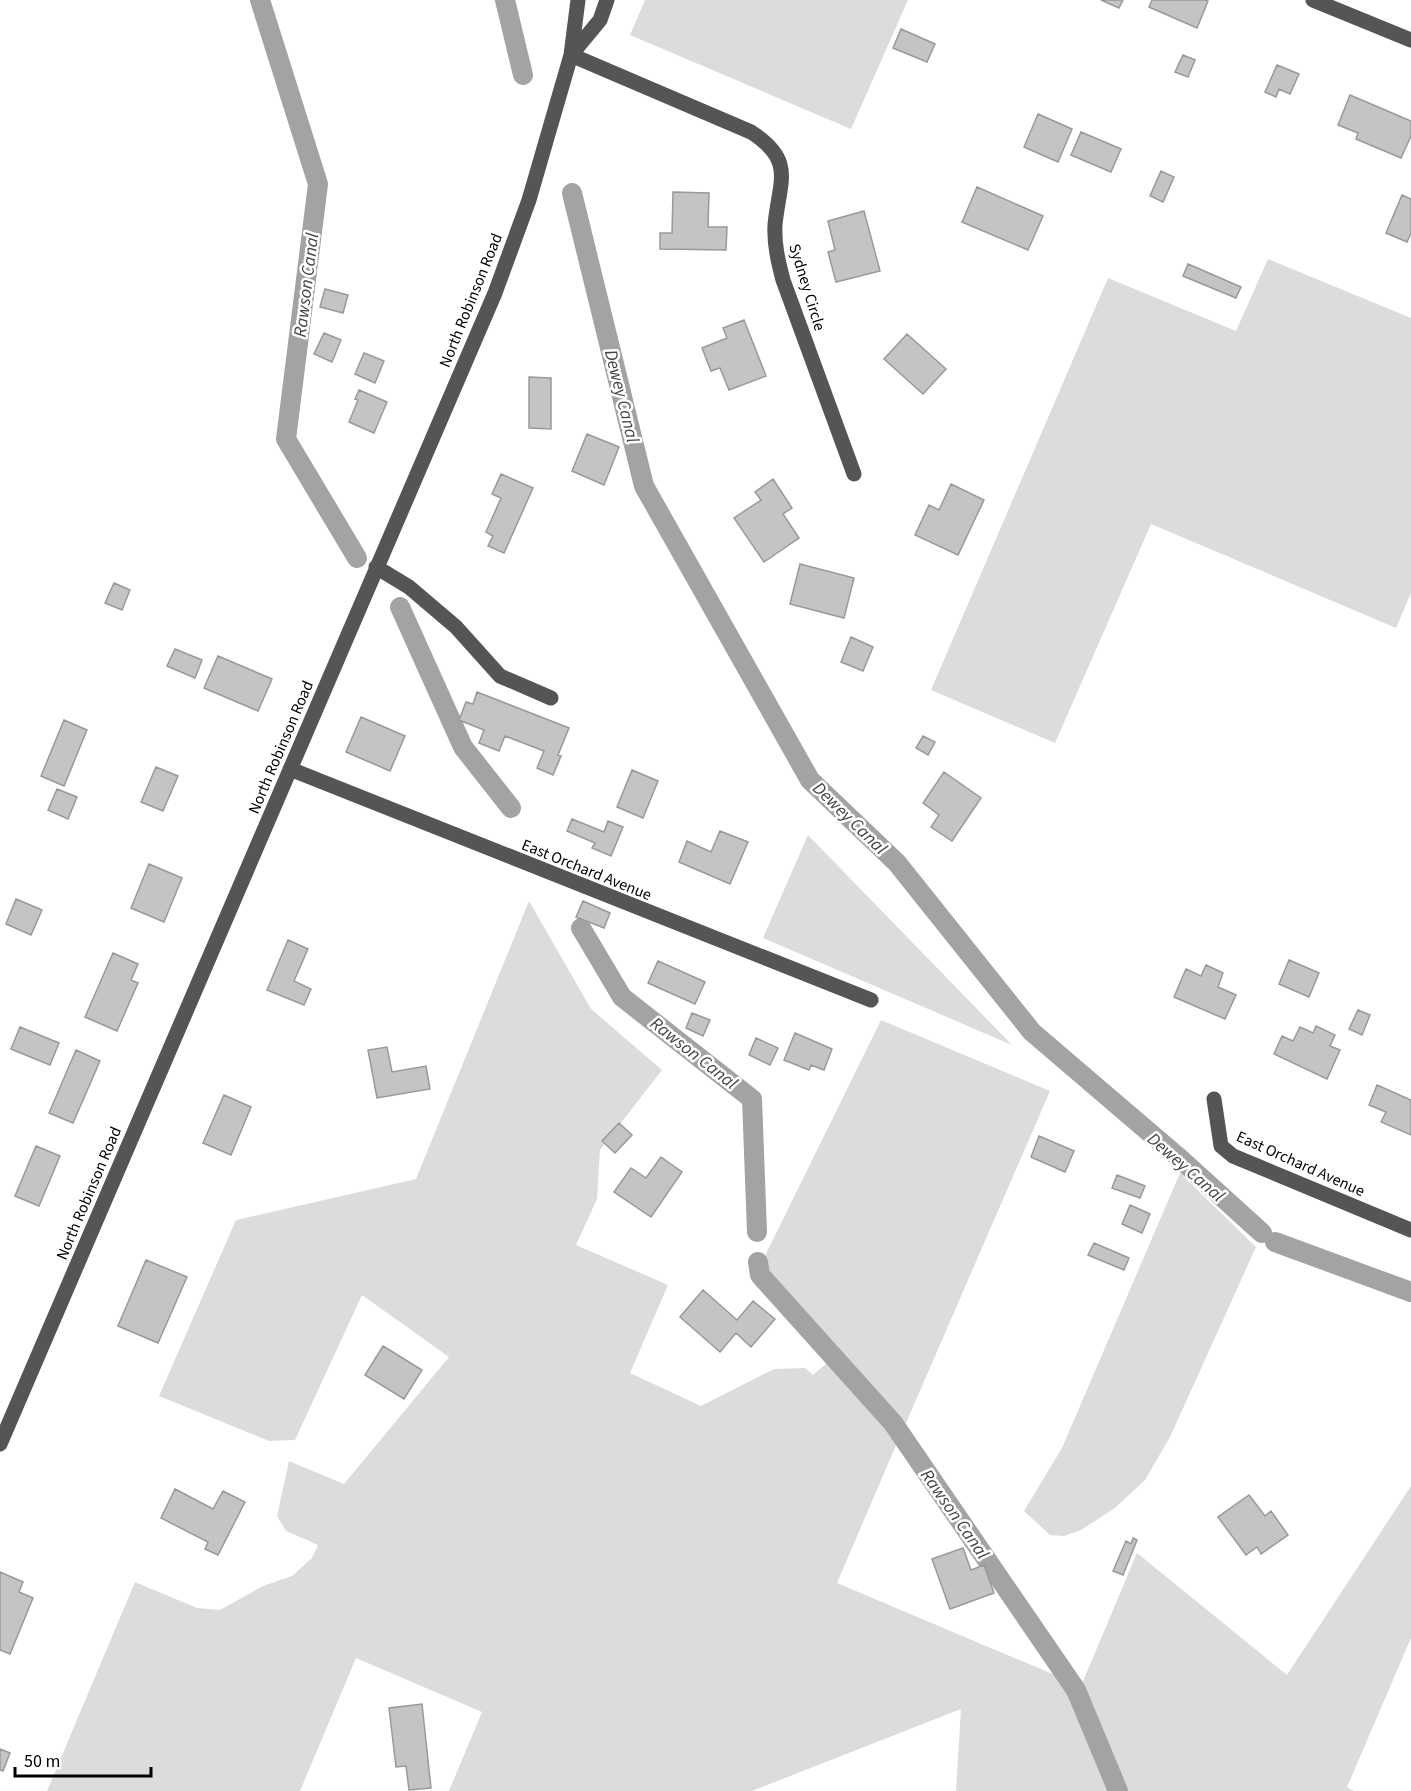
<svg xmlns="http://www.w3.org/2000/svg" width="1411" height="1791" font-family="'Source Sans 3',sans-serif">
	<rect width="100%" height="100%" fill="#fff"/>
	<!-- green -->
	<path fill="#dcdcdc" d="M645 0H908L851 129 630 35Z
		M1268 259 1411 318V593L1396 628 1151 524 1055 743 931 690 1108 278 1236 331Z
		M808 835 1012 1045 763 938Z
		M529 901 591 1009 662 1070 600 1150 597 1199 576 1245 668 1285 630 1373 701 1406 774 1369 805 1368 813 1375 828 1362 897 1443 837 1583 1081 1686 1137 1553 1287 1675 1411 1486V1638L1347 1787 1354 1791H956L961 1709 752 1791H449L482 1712 356 1658 300 1791H47L135 1582 197 1608 220 1610 263 1586 292 1576 312 1558 318 1545 286 1531 277 1516 289 1461 344 1484 449 1357 362 1295 295 1440 269 1441 159 1396 236 1220 416 1179Z
		M881 1020 1050 1091 903 1430 762 1262Z
		M1180 1173 1256 1247 1170 1437 1145 1480 1115 1508 1081 1530 1064 1536 1050 1535 1024 1511 1062 1448Z"/>
	<g fill="none" stroke-linecap="round" stroke-linejoin="round">
		<!-- canal -->
		<path stroke="#a3a3a3" stroke-width="20" d="M260 0 318 184 286 439 357 558
			M505 0 523 75
			M572 193 644 486 810 780 897 863 1032 1032 1177 1156 1262 1233
			M400 607 463 747 511 808
			M581 928 622 997 752 1099 757 1232
			M1275 1242 1411 1292
			M758 1262 760 1275 893 1423 1076 1690 1118 1791"/>
	</g>
	<!-- building -->
	<path fill="#c4c4c4" stroke="#999" stroke-width="1.5" d="M1101 0H1123L1119 8Z
		M1152 0H1205L1208 1 1197 28 1149 7Z
		M901 29 935 44 927 62 893 48Z
		M1183 55 1195 60 1188 77 1175 72Z
		M1277 65 1299 74 1290 94 1279 89 1276 97 1265 92Z
		M1350 95 1411 121V136L1401 158 1356 139 1358 133 1338 125Z
		M1038 114 1072 129 1058 162 1024 147Z
		M1081 132 1121 149 1111 172 1071 155Z
		M1161 171 1174 177 1163 202 1150 196Z
		M977 187 1043 216 1028 250 962 222Z
		M673 192 709 193 708 227H727L726 250 660 249V233H672Z
		M1402 195 1411 199V233L1407 242 1386 233Z
		M864 211 880 271 836 282 828 252 835 250 828 221Z
		M1188 264 1241 287 1236 298 1183 276Z
		M325 289 348 295 343 313 320 307Z
		M744 320 766 376 729 390 720 368 711 371 702 348 727 338 723 328Z
		M324 333 341 340 332 362 314 354Z
		M907 334 946 369 923 394 884 359Z
		M364 353 384 361 375 383 355 374Z
		M529 377 551 378V429L529 428Z
		M359 390 387 402 374 433 349 422 358 400 355 399Z
		M587 434 619 447 604 485 572 471Z
		M501 474 533 488 504 553 488 546 493 536 486 532 501 498 492 494Z
		M773 479 792 508 783 514 799 538 764 562 734 518 761 500 755 492Z
		M951 484 984 500 958 555 915 535 929 505 939 510Z
		M800 564 854 578 844 618 790 604Z
		M114 583 130 590 122 610 105 603Z
		M851 637 873 647 863 671 841 662Z
		M175 649 202 660 195 678 167 666Z
		M218 656 272 679 258 711 204 688Z
		M477 692 569 728 558 755 561 756 553 775 537 768 544 751 505 736 499 751 479 743 484 730 459 720 466 702 473 704Z
		M361 717 405 736 390 771 346 752Z
		M64 720 87 730 64 786 41 776Z
		M923 736 935 742 928 755 916 748Z
		M156 767 178 776 163 811 141 802Z
		M632 770 658 781 643 818 617 807Z
		M944 772 981 798 952 841 931 827 939 815 923 803Z
		M57 789 77 797 68 819 48 810Z
		M572 819 604 832 608 821 623 827 611 856 592 848 595 843 567 831Z
		M720 831 748 842 730 884 679 862 687 841 711 852Z
		M149 864 182 878 164 922 131 908Z
		M16 899 42 910 31 935 6 924Z
		M583 901 610 913 604 928 576 917Z
		M288 940 308 949 294 981 311 989 304 1005 267 990Z
		M113 953 138 964 131 980 138 983 117 1031 85 1017Z
		M1289 960 1319 973 1309 997 1279 984Z
		M658 961 705 982 695 1004 648 983Z
		M1206 965 1223 973 1218 987 1236 995 1225 1019 1174 997 1186 969 1201 976Z
		M1358 1010 1370 1015 1362 1035 1349 1029Z
		M692 1013 710 1020 703 1036 686 1028Z
		M1316 1026 1335 1035 1330 1046 1340 1050 1327 1079 1274 1054 1282 1036 1293 1041 1300 1027 1313 1033Z
		M20 1027 59 1043 50 1065 11 1049Z
		M795 1033 832 1049 824 1070 811 1065 809 1070 784 1060Z
		M756 1038 778 1048 770 1065 749 1055Z
		M387 1047 392 1072 426 1066 430 1089 377 1098 368 1050Z
		M76 1050 100 1061 73 1123 49 1113Z
		M1377 1085 1411 1100V1135L1381 1122 1386 1112 1369 1105Z
		M224 1095 251 1107 231 1155 203 1143Z
		M619 1123 632 1135 615 1153 602 1141Z
		M1039 1136 1074 1151 1065 1172 1031 1157Z
		M36 1146 60 1156 39 1206 15 1196Z
		M661 1157 682 1172 651 1217 614 1192 631 1168 646 1178Z
		M1117 1175 1145 1186 1140 1198 1112 1188Z
		M1130 1205 1150 1214 1142 1233 1122 1224Z
		M1094 1243 1129 1258 1124 1270 1088 1255Z
		M146 1260 187 1277 158 1343 118 1326Z
		M703 1290 737 1320 753 1301 775 1319 751 1347 736 1333 720 1352 680 1317Z
		M383 1346 422 1370 404 1399 365 1375Z
		M175 1489 213 1509 223 1491 245 1502 218 1555 205 1549 208 1542 161 1518Z
		M1249 1495 1265 1516 1271 1511 1288 1535 1261 1554 1257 1547 1246 1555 1218 1517Z
		M1133 1538 1137 1540 1123 1575 1113 1571 1126 1541 1131 1544Z
		M963 1548 971 1570 984 1565 994 1593 950 1609 932 1559Z
		M0 1572 23 1582 19 1592 33 1598 10 1654 0 1650Z
		M422 1704 431 1788 409 1790 406 1766 396 1767 389 1708Z
		M0 1749 10 1753 3 1771 0 1770Z"/>
	<g fill="none" stroke-linecap="round" stroke-linejoin="round">
		<!-- minor -->
		<path stroke="#555" stroke-width="15" d="M1313 0 1411 40
			M571 55 751 132C796 161 779 181 775 225 774 244 778 261 783 280L854 474
			M571 55 600 20 607 0
			M376 567 409 587 456 627 500 676 551 698
			M290 769 871 1000
			M1214 1099 1221 1146 1233 1156 1411 1230
			M0 1444 495 293 529 200 571 55 578 0"/>
	</g>
	<g text-anchor="middle" stroke-width="5" stroke-linejoin="round" paint-order="stroke">
		<!-- street labels -->
		<g font-size="16" fill="#000" stroke="#fff">
			<text transform="translate(808 287) rotate(73)" y="6">Sydney Circle</text>
			<text transform="translate(470 300) rotate(-68)" y="6">North Robinson Road</text>
			<text transform="translate(280 747) rotate(-67)" y="6">North Robinson Road</text>
			<text transform="translate(587 869) rotate(22)" y="6">East Orchard Avenue</text>
			<text transform="translate(1301 1163) rotate(24)" y="6">East Orchard Avenue</text>
			<text transform="translate(88 1193) rotate(-67)" y="6">North Robinson Road</text>
		</g>
		<!-- water labels -->
		<g font-size="18" font-style="italic" fill="#444" stroke="#fff">
			<text transform="translate(306 285) rotate(-83)" y="6">Rawson Canal</text>
			<text transform="translate(622 396) rotate(76)" y="6">Dewey Canal</text>
			<text transform="translate(850 818) rotate(44)" y="6">Dewey Canal</text>
			<text transform="translate(694 1053) rotate(38)" y="6">Rawson Canal</text>
			<text transform="translate(1186 1167) rotate(41)" y="6">Dewey Canal</text>
			<text transform="translate(955 1514) rotate(55)" y="6">Rawson Canal</text>
		</g>
	</g>
	<!-- scale -->
	<path d="M15 1767v9h136v-9" fill="none" stroke="#000000" stroke-width="3"/>
	<text x="24" y="1767" font-size="18" fill="#000000" stroke="#ffffff" stroke-width="4.5" paint-order="stroke">50 m</text>
</svg>
